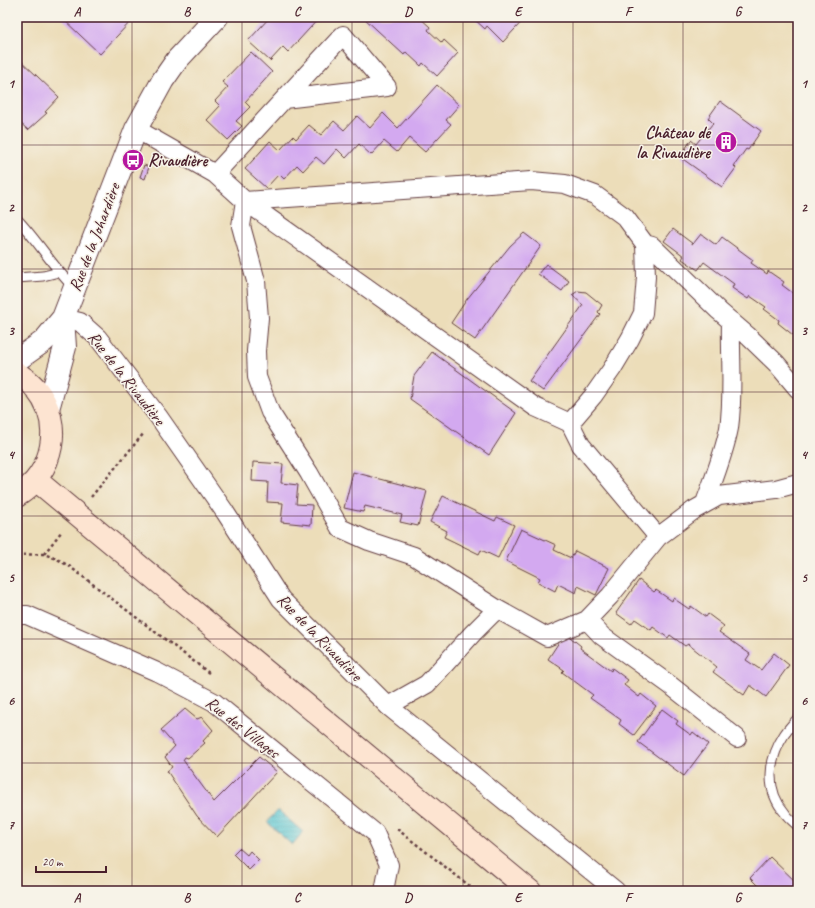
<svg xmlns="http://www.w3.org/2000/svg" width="815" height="908" font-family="Caveat,sans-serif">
	<defs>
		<pattern id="water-rules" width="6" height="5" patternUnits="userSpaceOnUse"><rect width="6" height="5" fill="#5bc7d3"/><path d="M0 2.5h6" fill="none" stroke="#51aab5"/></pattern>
	</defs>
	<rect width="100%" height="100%" fill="#f7f3e8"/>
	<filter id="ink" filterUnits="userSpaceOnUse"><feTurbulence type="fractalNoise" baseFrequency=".025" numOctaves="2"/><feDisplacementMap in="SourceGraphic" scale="8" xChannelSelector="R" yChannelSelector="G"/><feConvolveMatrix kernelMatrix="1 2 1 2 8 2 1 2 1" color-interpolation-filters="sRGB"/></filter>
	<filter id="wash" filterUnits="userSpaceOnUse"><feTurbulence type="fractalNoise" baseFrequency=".012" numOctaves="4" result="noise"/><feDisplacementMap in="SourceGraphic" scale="16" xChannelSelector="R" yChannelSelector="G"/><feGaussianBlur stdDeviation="0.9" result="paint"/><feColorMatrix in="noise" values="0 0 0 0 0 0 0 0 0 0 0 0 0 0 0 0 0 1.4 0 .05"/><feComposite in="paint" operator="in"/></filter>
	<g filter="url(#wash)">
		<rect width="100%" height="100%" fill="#ecddb9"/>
		<!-- water -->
		<path fill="url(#water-rules)" stroke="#52737f" d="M278 810 303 832 292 845 267 822Z"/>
		<g id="blocks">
			<!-- building -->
			<path fill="#d3a9f0" d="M61 17H131L133 19 100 54Z
				M270 17H320L288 52 283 47 270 61 248 41Z
				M363 17H409L411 19 413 17H419L430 27 428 30 442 43 444 40 458 53 437 76 423 63 421 66 406 52 404 55Z
				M472 17H526L503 42 487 26 485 29Z
				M251 52 272 72 245 102 250 107 236 121 242 126 228 140 207 120 220 106 215 101 228 87 222 82Z
				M17 57 59 97 45 112 47 113 28 130 17 120Z
				M437 85 459 105 446 120 451 124 425 152 409 138 397 152 384 141 371 155 359 144 346 158 337 149 324 164 316 157 303 171 297 165 284 179 279 174 266 188 245 169 270 141 280 150 293 136 296 139 309 125 321 135 334 121 344 130 357 116 370 128 383 113 398 128Z
				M720 101 761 131 748 150 746 149 734 166 736 168 722 187 680 157 691 140 696 144 713 123 708 118Z
				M144 165 149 167 145 179 140 177Z
				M673 229 693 244 701 234 716 245 722 237 753 260 751 263 767 274 768 271 784 282 782 285 798 297V328L793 335 778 323 779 320 764 309 766 307 750 296 748 299 732 288 734 284 704 262 698 270 682 259 684 256 664 241Z
				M524 233 541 246 475 340 451 323 467 299 510 246Z
				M546 264 569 281 562 291 538 274Z
				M578 291 586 292 602 305 598 312 600 314 543 391 529 381 583 305 572 295Z
				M432 352 516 413 489 455 410 399 414 376Z
				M253 462 283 464 281 483 298 485 296 504 312 505 311 525 281 522 283 503 267 502 268 482 252 481Z
				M353 472 427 491 418 526 400 522 402 515 365 506 363 512 344 508Z
				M443 496 495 521 497 517 514 525 498 558 481 550 479 554 444 537 447 531 430 522Z
				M521 529 556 545 554 550 571 558 575 551 609 568 596 595 578 586 576 593 558 584 555 591 538 582 540 578 506 561Z
				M639 580 654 592 656 590 672 601 673 598 689 609 691 606 706 617 708 614 724 626 719 632 750 654 746 660 761 670 774 653 789 665 766 697 750 685 744 695 713 672 717 667 688 644 685 646 670 635 668 638 653 627 651 630 635 619 631 624 616 613Z
				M565 633 581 646 580 648 611 671 612 668 628 680 624 685 639 697 641 694 656 706 634 735 619 724 621 720 590 698 593 695 562 672 564 670 548 659Z
				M185 709 197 719 202 717 213 730 203 741 205 743 188 758 185 757 183 760 214 802 259 757 277 772 217 837 197 816 167 771 172 767 165 757 175 746 161 730Z
				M662 709 678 721 676 724 691 735 693 732 708 744 684 776 638 742Z
				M239 848 247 855 250 851 259 860 249 870 233 854Z
				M770 857 798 884V891H763L750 878Z"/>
		</g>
	</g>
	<g filter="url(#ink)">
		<use href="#blocks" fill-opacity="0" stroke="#623c40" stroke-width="1"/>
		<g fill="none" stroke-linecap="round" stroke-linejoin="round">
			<!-- service casing -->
			<g stroke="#623c40" stroke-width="11">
				<path id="service" d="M17 219C38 241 53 267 75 289
					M17 278 43 276 59 272
					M798 718C793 724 788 729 784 735 768 760 765 790 785 813 788 818 794 822 798 826"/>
			</g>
			<!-- minor casing -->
			<g stroke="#623c40" stroke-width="20">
				<path id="minor" d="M136 129 215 174 343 35 387 87 284 99
					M215 174 245 201 535 407 570 423 581 445 658 537
					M645 244 652 246 719 311 747 335 776 363 798 389
					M63 318 80 322 98 338 158 416 225 512 281 599 388 706 616 891
					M705 503C714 478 724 454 729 428 734 393 730 357 731 321
					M497 609 414 556 369 541 340 528 309 473 270 412 257 377 256 351 259 318 256 281 241 226 245 201 531 181 565 184 595 195 625 217 645 244 646 277 643 313 630 339 612 369 593 396 570 423
					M17 615H27L157 672 214 702 375 833 389 865 384 891
					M587 620 602 636 670 685 737 738
					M388 706 427 684 473 633 497 609 547 637 587 620 610 596 658 537 694 510 719 496 776 489 798 483"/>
			</g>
			<!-- tertiary casing -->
			<g stroke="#623c40" stroke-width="24">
				<path id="tertiary" d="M17 360 44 341 63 318 136 129 163 80 177 60 217 17
					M48 409 65 347 63 318"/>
			</g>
			<!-- secondary casing -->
			<g stroke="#623c40" stroke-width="24">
				<path id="secondary" d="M17 373C24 378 31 382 36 389 64 423 54 473 17 496
					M36 480 530 891"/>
			</g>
			<!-- path -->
			<path stroke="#623c40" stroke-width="2.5" stroke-dasharray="3 3" stroke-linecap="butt" d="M91 497 144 433
				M44 554 62 531
				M17 555 44 554 57 559 69 566 209 673
				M397 829 476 891"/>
			<!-- service -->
			<use href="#service" stroke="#fff" stroke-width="9"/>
			<!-- minor -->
			<use href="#minor" stroke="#fff" stroke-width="18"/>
			<!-- tertiary -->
			<use href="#tertiary" stroke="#fff" stroke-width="22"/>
			<!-- secondary -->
			<use href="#secondary" stroke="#fde4d1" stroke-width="22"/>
		</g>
	</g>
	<!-- grid -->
	<path fill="none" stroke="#4a1f2b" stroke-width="1" stroke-opacity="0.55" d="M132 17V891M242 17V891M352 17V891M463 17V891M573 17V891M683 17V891M17 145H798M17 269H798M17 392H798M17 516H798M17 639H798M17 763H798"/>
	<!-- icons -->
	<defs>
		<g id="building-disc" transform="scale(1.15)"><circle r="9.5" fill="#b5179e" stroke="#f7f3e8"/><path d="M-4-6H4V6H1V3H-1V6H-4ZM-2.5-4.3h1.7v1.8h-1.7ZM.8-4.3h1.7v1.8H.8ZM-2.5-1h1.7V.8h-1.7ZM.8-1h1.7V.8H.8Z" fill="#fff"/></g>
		<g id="bus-disc" transform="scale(1.15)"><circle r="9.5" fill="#b5179e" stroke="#f7f3e8"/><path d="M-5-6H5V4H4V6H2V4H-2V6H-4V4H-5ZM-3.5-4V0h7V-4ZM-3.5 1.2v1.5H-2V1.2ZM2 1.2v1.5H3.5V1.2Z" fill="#fff"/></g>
	</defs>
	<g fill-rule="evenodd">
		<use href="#building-disc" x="726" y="142"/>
		<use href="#bus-disc" x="133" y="160"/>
	</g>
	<g text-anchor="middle" stroke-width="3" stroke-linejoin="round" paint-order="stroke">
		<!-- poi labels -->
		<g font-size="17" font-weight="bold" fill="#4a1f2b" stroke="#f7f3e8" text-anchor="end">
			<text x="710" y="138">Château de<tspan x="710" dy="20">la Rivaudière</tspan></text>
			<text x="148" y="166" text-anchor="start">Rivaudière</text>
		</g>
		<!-- street labels -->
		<g font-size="17" fill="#4a1f2b" stroke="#f7f3e8">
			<text transform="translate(94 237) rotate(-69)" y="6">Rue de la Johardière</text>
			<text transform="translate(127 378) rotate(52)" y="6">Rue de la Rivaudière</text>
			<text transform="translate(320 637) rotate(46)" y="6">Rue de la Rivaudière</text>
			<text transform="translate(243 727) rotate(38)" y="6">Rue des Villages</text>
		</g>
	</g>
	<!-- margin -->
	<rect width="815" height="908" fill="none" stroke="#f7f3e8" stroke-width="44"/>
	<!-- scale -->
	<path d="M36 866v6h70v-6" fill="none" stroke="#4a1f2b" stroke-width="2"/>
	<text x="42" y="866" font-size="12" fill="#4a1f2b" stroke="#f7f3e8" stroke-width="3" paint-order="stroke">20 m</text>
	<rect x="22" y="22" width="771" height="864" fill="none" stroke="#4a1f2b" stroke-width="1.5"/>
	<g font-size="13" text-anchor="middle" font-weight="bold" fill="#4a1f2b">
		<text x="77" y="16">A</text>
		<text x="187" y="16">B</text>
		<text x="297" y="16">C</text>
		<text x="408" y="16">D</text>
		<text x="518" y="16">E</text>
		<text x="628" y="16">F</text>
		<text x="738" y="16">G</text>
		<text x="11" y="88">1</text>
		<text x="804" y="88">1</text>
		<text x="11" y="212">2</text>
		<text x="804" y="212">2</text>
		<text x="11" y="335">3</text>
		<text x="804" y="335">3</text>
		<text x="11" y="459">4</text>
		<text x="804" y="459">4</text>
		<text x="11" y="582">5</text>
		<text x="804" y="582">5</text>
		<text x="11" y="705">6</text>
		<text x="804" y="705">6</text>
		<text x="11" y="829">7</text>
		<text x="804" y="829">7</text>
		<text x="77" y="902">A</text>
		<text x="187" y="902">B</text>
		<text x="297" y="902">C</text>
		<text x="408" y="902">D</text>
		<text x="518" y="902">E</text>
		<text x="628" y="902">F</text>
		<text x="738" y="902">G</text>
	</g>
</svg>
